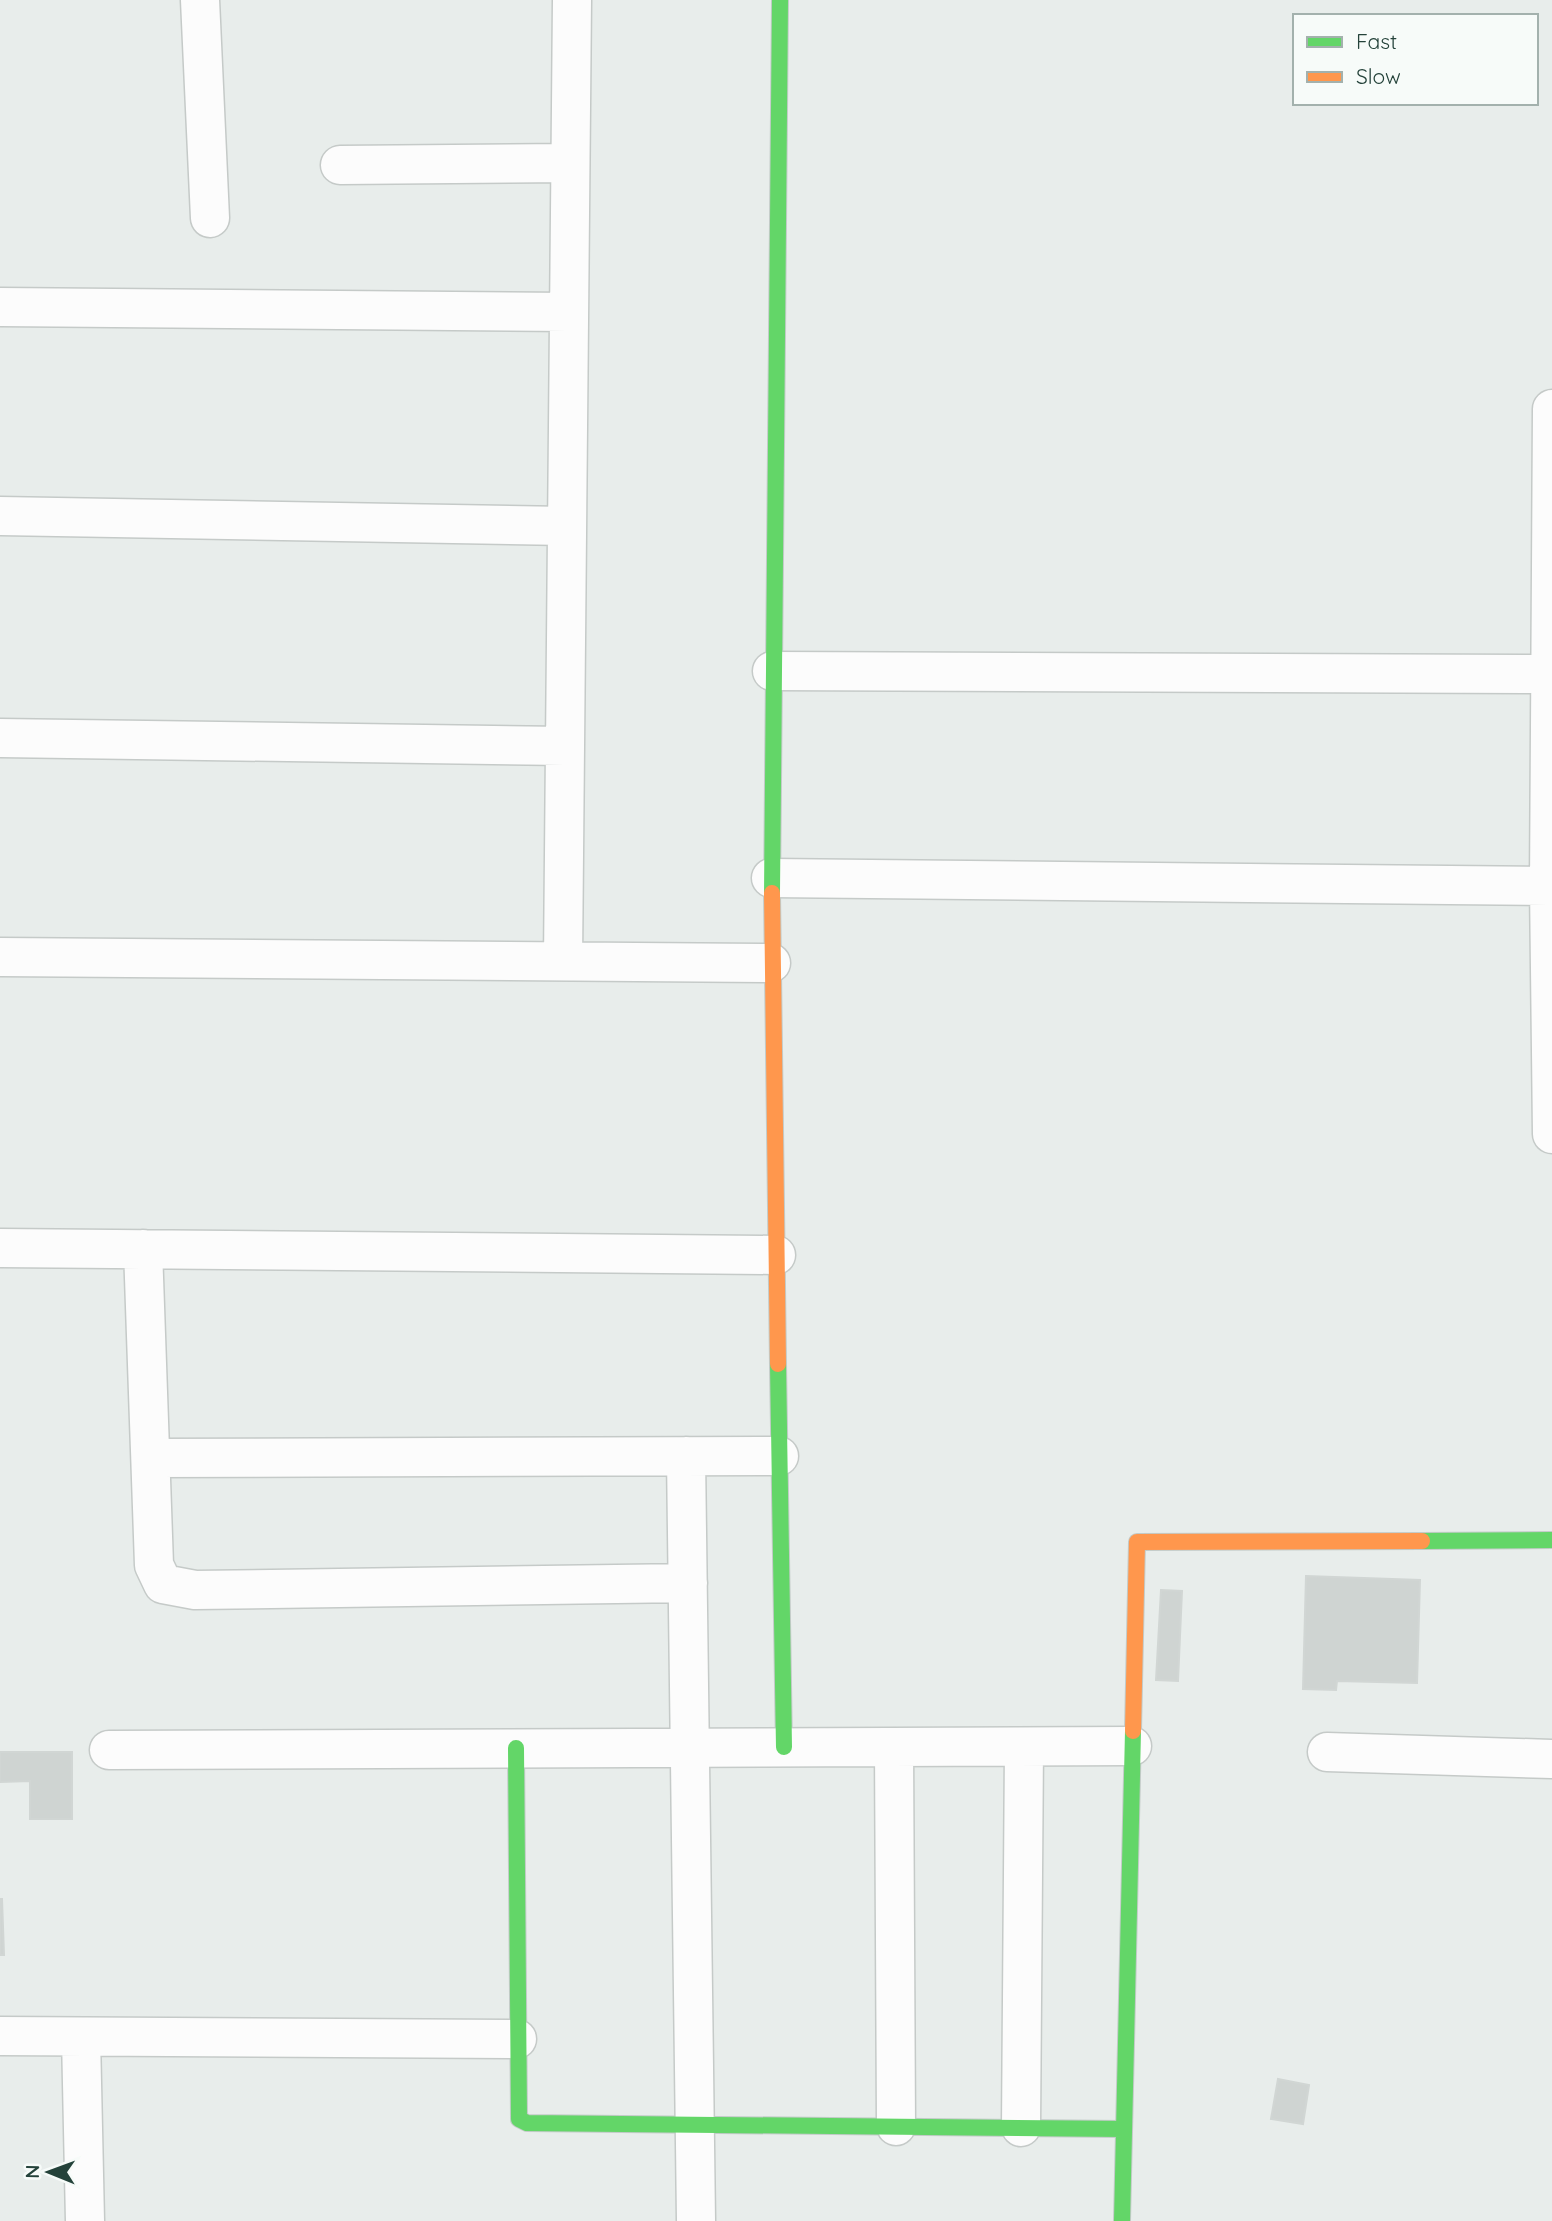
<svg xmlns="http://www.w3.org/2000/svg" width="1552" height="2221" font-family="Quicksand,sans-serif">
	<rect width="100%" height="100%" fill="#e8edeb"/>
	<!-- building -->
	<path fill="#cfd4d2" stroke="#d1d6d4" stroke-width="2" d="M1306 1576 1420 1580 1417 1683 1337 1681 1336 1690 1303 1689Z
		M1161 1590 1182 1591 1178 1681 1156 1680Z
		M0 1752H72V1819H30V1781L0 1782Z
		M0 1899H2L4 1955H0Z
		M1278 2079 1309 2085 1303 2124 1271 2119Z"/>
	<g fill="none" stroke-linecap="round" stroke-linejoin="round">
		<!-- street casing -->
		<g stroke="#c5cac8" stroke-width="41">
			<path id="street" d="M200 0 210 218
				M340 165 568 163
				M0 307 568 312
				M1552 409 1549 886 1552 1134
				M0 516 566 526
				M772 671 1551 674
				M0 738 565 746
				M771 878 1549 886
				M0 957 771 963
				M563 961 572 0
				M0 1248 776 1255
				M143 1249 154 1565 163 1584 195 1590 688 1583
				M686 1456 696 2221
				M152 1458 779 1456
				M894 1747 896 2126
				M109 1750 1132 1746
				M1327 1752 1552 1759
				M0 2036 517 2039
				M81 2037 85 2221
				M1021 2127 1024 1747"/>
		</g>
		<!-- fast casing -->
		<g stroke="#c3cbc8" stroke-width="18">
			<path id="fast" d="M772 893 780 0
				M778 1364 784 1747
				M1422 1541 1552 1540
				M516 1748 519 2119 527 2123 1124 2129
				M1122 2221 1133 1731"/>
		</g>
		<!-- slow casing -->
		<g stroke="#c3cbc8" stroke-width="18">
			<path id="slow" d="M772 893 778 1364
				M1133 1731 1137 1542 1422 1541"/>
		</g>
		<!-- street -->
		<use href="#street" stroke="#fcfcfc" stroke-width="38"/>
		<!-- fast -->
		<use href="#fast" stroke="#63d668" stroke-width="16"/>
		<!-- slow -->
		<use href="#slow" stroke="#ff974d" stroke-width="16"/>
	</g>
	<!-- legend -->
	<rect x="1293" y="14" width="245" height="91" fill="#f7fbf9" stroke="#a3b1ad" stroke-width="2"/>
	<rect x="1307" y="37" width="35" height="10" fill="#63d668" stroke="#a3b1ad" stroke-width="2"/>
	<text x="1356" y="49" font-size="21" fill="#24423a">Fast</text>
	<rect x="1307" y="72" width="35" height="10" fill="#ff974d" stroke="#a3b1ad" stroke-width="2"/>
	<text x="1356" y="84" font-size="21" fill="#24423a">Slow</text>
	<!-- north arrow -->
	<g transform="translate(49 2172) rotate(271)" stroke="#f7fbf9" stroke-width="5" paint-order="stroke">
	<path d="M0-5L12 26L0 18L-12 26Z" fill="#24423a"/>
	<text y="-10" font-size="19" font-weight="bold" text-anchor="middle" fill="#24423a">N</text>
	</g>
</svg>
